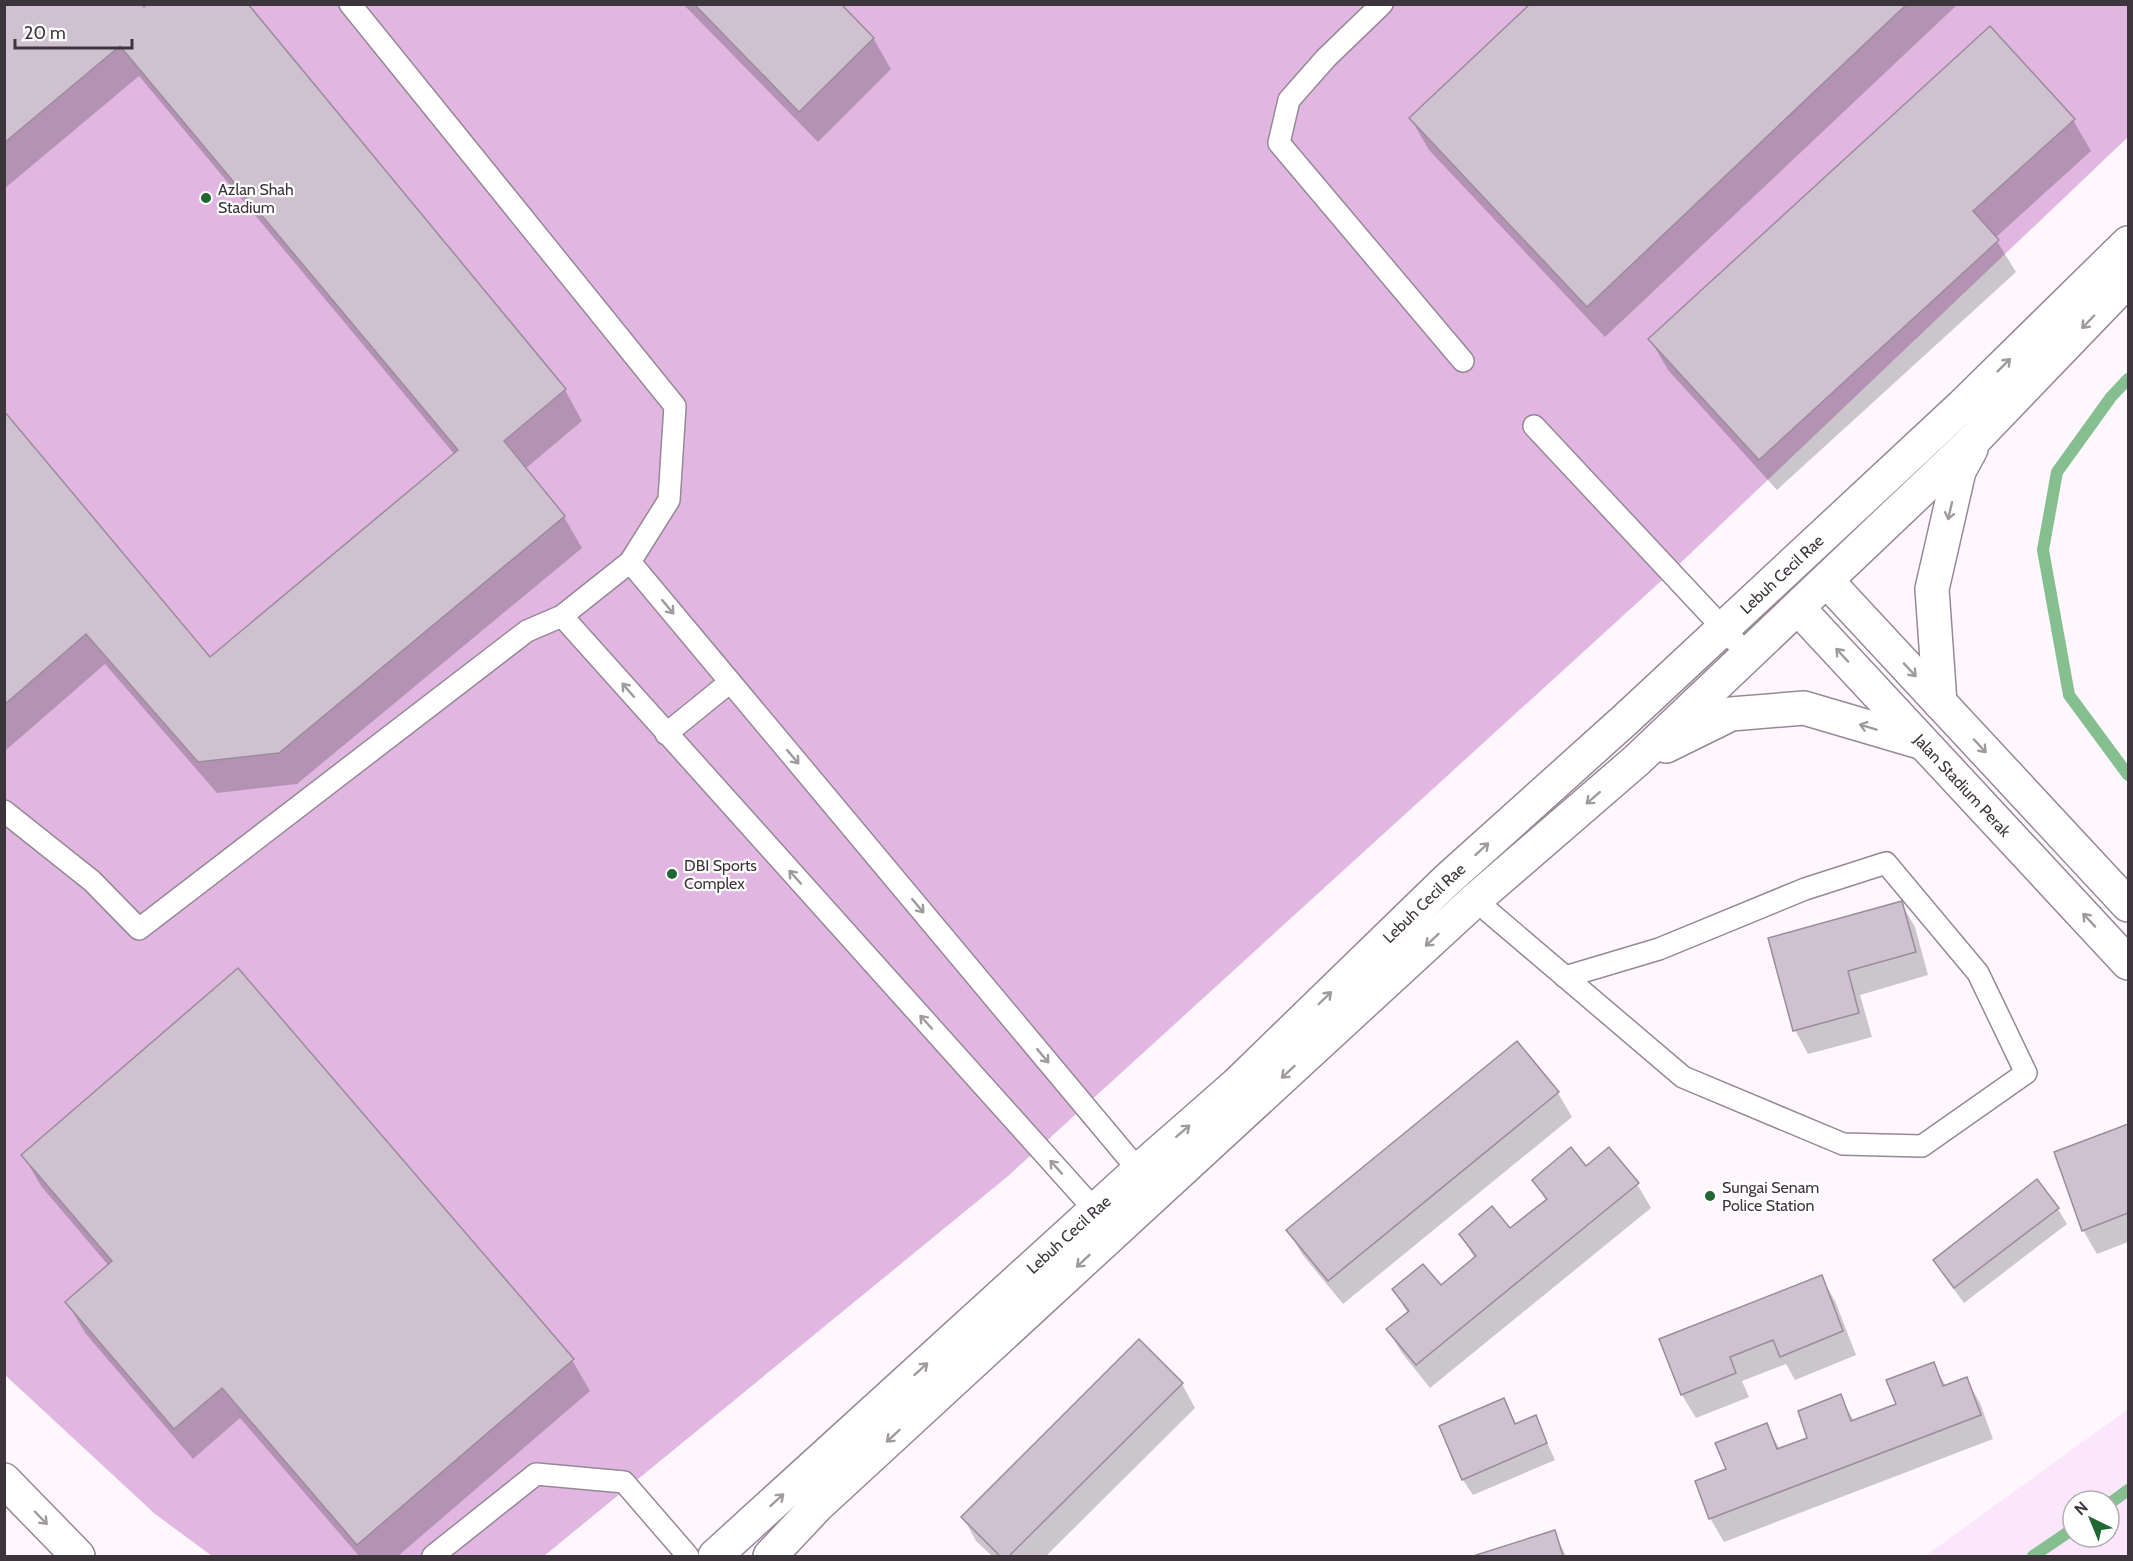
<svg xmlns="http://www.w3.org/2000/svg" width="2133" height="1561" font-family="Cabin,sans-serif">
	<rect width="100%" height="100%" fill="#fef8fe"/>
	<!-- built -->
	<path fill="#fbe6fc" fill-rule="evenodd" d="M2128 1409V1556H1925ZM2073 1501H2109V1537H2073Z"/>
	<!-- green -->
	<path fill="#e1b7e2" d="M4 5H2128V137L1671 572 1007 1177 544 1556H212L155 1514 5 1375Z"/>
	<!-- shadow -->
	<path fill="#0003" d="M4 4H140L565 390 582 421 525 469 564 517 582 548 297 784 217 793 105 664 6 750 4 748V414L210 660 455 455 139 76 4 189Z
		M683 4H839L873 38 891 69 818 142Z
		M1532 4H1958L1605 337 1429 150 1411 119Z
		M2073 120 2091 151 1995 238 2016 272 1777 490 1668 370 1650 339Z
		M1901 903 1915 927 1928 975 1860 995 1872 1037 1808 1054 1795 1030Z
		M1517 1043 1558 1093 1572 1117 1343 1304 1302 1254 1288 1230Z
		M2128 1126V1242L2097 1254 2083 1230 2056 1153Z
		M23 1155 572 1360 590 1391 398 1556H359L240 1418 193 1459 85 1333 67 1302 109 1266 41 1186Z
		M1586 1168 1637 1184 1651 1208 1430 1388 1402 1353 1388 1330 1408 1314 1394 1290 1440 1287 1475 1259 1461 1235 1510 1230 1546 1201 1534 1180Z
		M2058 1209 2067 1224 1964 1303 1944 1276 1935 1261Z
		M1821 1277 1835 1301 1856 1355 1795 1380 1786 1364 1742 1381 1749 1397 1696 1418 1682 1395 1661 1340Z
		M1933 1364 1946 1386 1966 1379 1980 1403 1993 1439 1724 1542 1710 1518 1728 1470 1766 1425 1780 1449 1809 1439 1840 1396 1854 1421 1898 1405Z
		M1182 1384 1195 1408 1046 1556H992L976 1541 963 1517Z
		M1503 1400 1517 1425 1535 1417 1555 1460 1473 1495 1463 1480 1441 1426Z
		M1554 1532 1566 1556H1478Z"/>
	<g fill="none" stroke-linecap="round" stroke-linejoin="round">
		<!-- stream -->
		<path stroke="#85bf90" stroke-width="12" d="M2128 379 2111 397 2057 472 2043 550 2069 695 2128 775
			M2109 1504 2128 1490
			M2033 1556 2073 1529"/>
	</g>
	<!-- building -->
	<path fill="#d0c1d1" stroke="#9a8c9b" stroke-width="1.5" d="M4 4H142L144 7 146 4H248L566 389 504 441 565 516 279 753 198 762 86 634 4 705V411L210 657 458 450 120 46 4 143Z
		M694 4H841L874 38 799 112Z
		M1530 4H1907L1587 307 1409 118Z
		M1990 26 2075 119 1973 211 1999 240 1759 460 1648 339Z
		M1902 901 1916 952 1848 971 1859 1013 1793 1031 1768 938Z
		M238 968 574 1359 357 1545 222 1388 174 1429 65 1302 112 1261 21 1155Z
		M1517 1041 1559 1092 1328 1281 1286 1230Z
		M2128 1124V1213L2082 1231 2054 1152Z
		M1571 1147 1586 1166 1609 1147 1639 1183 1416 1365 1386 1329 1409 1311 1392 1289 1423 1264 1441 1285 1476 1256 1459 1234 1492 1206 1510 1228 1547 1199 1532 1180Z
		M2037 1179 2059 1208 1954 1288 1933 1260Z
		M1822 1275 1843 1331 1780 1357 1773 1340 1730 1357 1736 1373 1681 1395 1659 1339Z
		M1139 1339 1183 1383 1009 1556H1000L961 1517Z
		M1934 1362 1943 1386 1967 1377 1981 1415 1709 1519 1695 1481 1726 1469 1715 1443 1767 1423 1777 1449 1807 1438 1798 1411 1841 1394 1851 1421 1896 1404 1886 1380Z
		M1504 1398 1515 1424 1536 1415 1547 1443 1462 1480 1439 1426Z
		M1555 1530 1563 1556H1476V1555Z"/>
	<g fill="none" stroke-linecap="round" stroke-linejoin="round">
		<!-- lane casing -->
		<g stroke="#968896" stroke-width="24">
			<path id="lane" d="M1382 4 1326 58 1289 100 1279 143 1463 361
				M1534 426 1735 641
				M630 562 1145 1178
				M562 616 1102 1218
				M666 734 730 682
				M4 811 92 881 139 929 527 631 562 616 630 562 669 500 675 406 350 4
				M1475 900 1683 1077 1843 1144 1922 1146 2026 1073 1978 973 1886 863 1805 889 1659 949 1565 977
				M433 1556 536 1474 624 1482 688 1556"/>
		</g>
		<!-- secondary casing -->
		<g stroke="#968896" stroke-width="36">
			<g id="secondary">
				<path d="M1827 581 2128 905"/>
				<path id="s1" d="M1798 608 2128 963"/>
				<path d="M1940 703 1932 589 1959 471 1971 449"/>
				<path d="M1666 746 1731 714 1804 708 1923 743"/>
				<path d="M4 1480 78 1556"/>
				<path id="s2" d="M715 1556 1139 1170 1236 1085 1447 880 1626 719 1962 406 2128 243"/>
				<path d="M770 1556 818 1505 1475 900 1637 760 1977 437 2128 280"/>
			</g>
		</g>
		<!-- lane -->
		<use href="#lane" stroke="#fff" stroke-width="21"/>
		<!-- secondary -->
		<use href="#secondary" stroke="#fff" stroke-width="33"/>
	</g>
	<!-- one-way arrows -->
	<defs><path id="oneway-shaft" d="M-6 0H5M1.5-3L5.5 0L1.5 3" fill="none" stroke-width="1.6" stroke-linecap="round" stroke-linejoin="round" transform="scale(1.5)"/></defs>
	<g stroke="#9e9a9e">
		<use href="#oneway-shaft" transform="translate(2088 322) rotate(134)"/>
		<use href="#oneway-shaft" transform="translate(2004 365) rotate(-45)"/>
		<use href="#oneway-shaft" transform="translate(1950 511) rotate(103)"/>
		<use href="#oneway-shaft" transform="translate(668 607) rotate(50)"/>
		<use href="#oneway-shaft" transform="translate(1842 655) rotate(-133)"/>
		<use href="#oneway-shaft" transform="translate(1910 670) rotate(47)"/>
		<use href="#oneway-shaft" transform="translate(628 690) rotate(-131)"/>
		<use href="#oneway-shaft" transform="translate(1868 727) rotate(-163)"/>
		<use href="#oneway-shaft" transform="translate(1980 746) rotate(47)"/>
		<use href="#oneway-shaft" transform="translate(793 757) rotate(50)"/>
		<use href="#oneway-shaft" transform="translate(1593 798) rotate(139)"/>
		<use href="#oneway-shaft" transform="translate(1482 849) rotate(-42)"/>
		<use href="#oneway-shaft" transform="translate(795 877) rotate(-132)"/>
		<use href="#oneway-shaft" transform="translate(918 906) rotate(50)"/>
		<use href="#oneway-shaft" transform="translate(2089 920) rotate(-133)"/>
		<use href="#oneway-shaft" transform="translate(1432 940) rotate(137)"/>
		<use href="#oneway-shaft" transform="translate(1325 998) rotate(-44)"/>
		<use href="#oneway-shaft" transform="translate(926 1022) rotate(-132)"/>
		<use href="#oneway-shaft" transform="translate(1043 1056) rotate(50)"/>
		<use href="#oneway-shaft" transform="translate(1288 1072) rotate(137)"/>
		<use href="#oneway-shaft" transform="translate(1183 1131) rotate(-41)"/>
		<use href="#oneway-shaft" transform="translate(1056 1167) rotate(-132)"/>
		<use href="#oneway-shaft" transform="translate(1083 1261) rotate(137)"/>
		<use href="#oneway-shaft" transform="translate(921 1369) rotate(-42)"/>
		<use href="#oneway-shaft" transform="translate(893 1436) rotate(137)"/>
		<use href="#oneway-shaft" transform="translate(777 1500) rotate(-42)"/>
		<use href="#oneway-shaft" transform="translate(41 1518) rotate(46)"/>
	</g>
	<!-- markers -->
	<g fill="#206734" stroke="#fff" stroke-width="2">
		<circle cx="206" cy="198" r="6"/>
		<circle cx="672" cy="874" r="6"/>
		<circle cx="1710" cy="1196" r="6"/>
	</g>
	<g text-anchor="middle" stroke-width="4.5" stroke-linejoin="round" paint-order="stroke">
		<!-- poi labels -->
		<g font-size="16" fill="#3c363c" stroke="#fff" text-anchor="start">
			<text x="218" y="195">Azlan Shah<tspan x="218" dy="18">Stadium</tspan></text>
			<text x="684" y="871">DBI Sports<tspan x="684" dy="18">Complex</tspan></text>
			<text x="1722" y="1193">Sungai Senam<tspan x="1722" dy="18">Police Station</tspan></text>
		</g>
		<!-- street labels -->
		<g font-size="16" fill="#3c363c" stroke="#fff">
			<text dy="6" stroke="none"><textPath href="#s2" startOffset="1450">Lebuh Cecil Rae</textPath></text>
			<text dy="6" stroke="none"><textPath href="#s1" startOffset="242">Jalan Stadium Perak</textPath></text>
			<text dy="6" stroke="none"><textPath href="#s2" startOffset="964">Lebuh Cecil Rae</textPath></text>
			<text dy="6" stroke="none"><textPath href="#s2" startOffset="478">Lebuh Cecil Rae</textPath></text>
		</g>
	</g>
	<!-- border -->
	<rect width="2133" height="1561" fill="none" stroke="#3c363c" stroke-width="12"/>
	<!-- north arrow -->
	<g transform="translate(2091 1519) rotate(317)"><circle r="28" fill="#ffffff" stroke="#b1afb1" stroke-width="1.5"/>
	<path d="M0-4.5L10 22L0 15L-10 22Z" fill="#206734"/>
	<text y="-9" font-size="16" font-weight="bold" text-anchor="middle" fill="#3c363c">N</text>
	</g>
	<!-- scale -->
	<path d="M15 39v9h117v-9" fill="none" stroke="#3c363c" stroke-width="3"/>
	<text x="24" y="39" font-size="18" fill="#3c363c" stroke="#ffffff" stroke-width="4.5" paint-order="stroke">20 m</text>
</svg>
